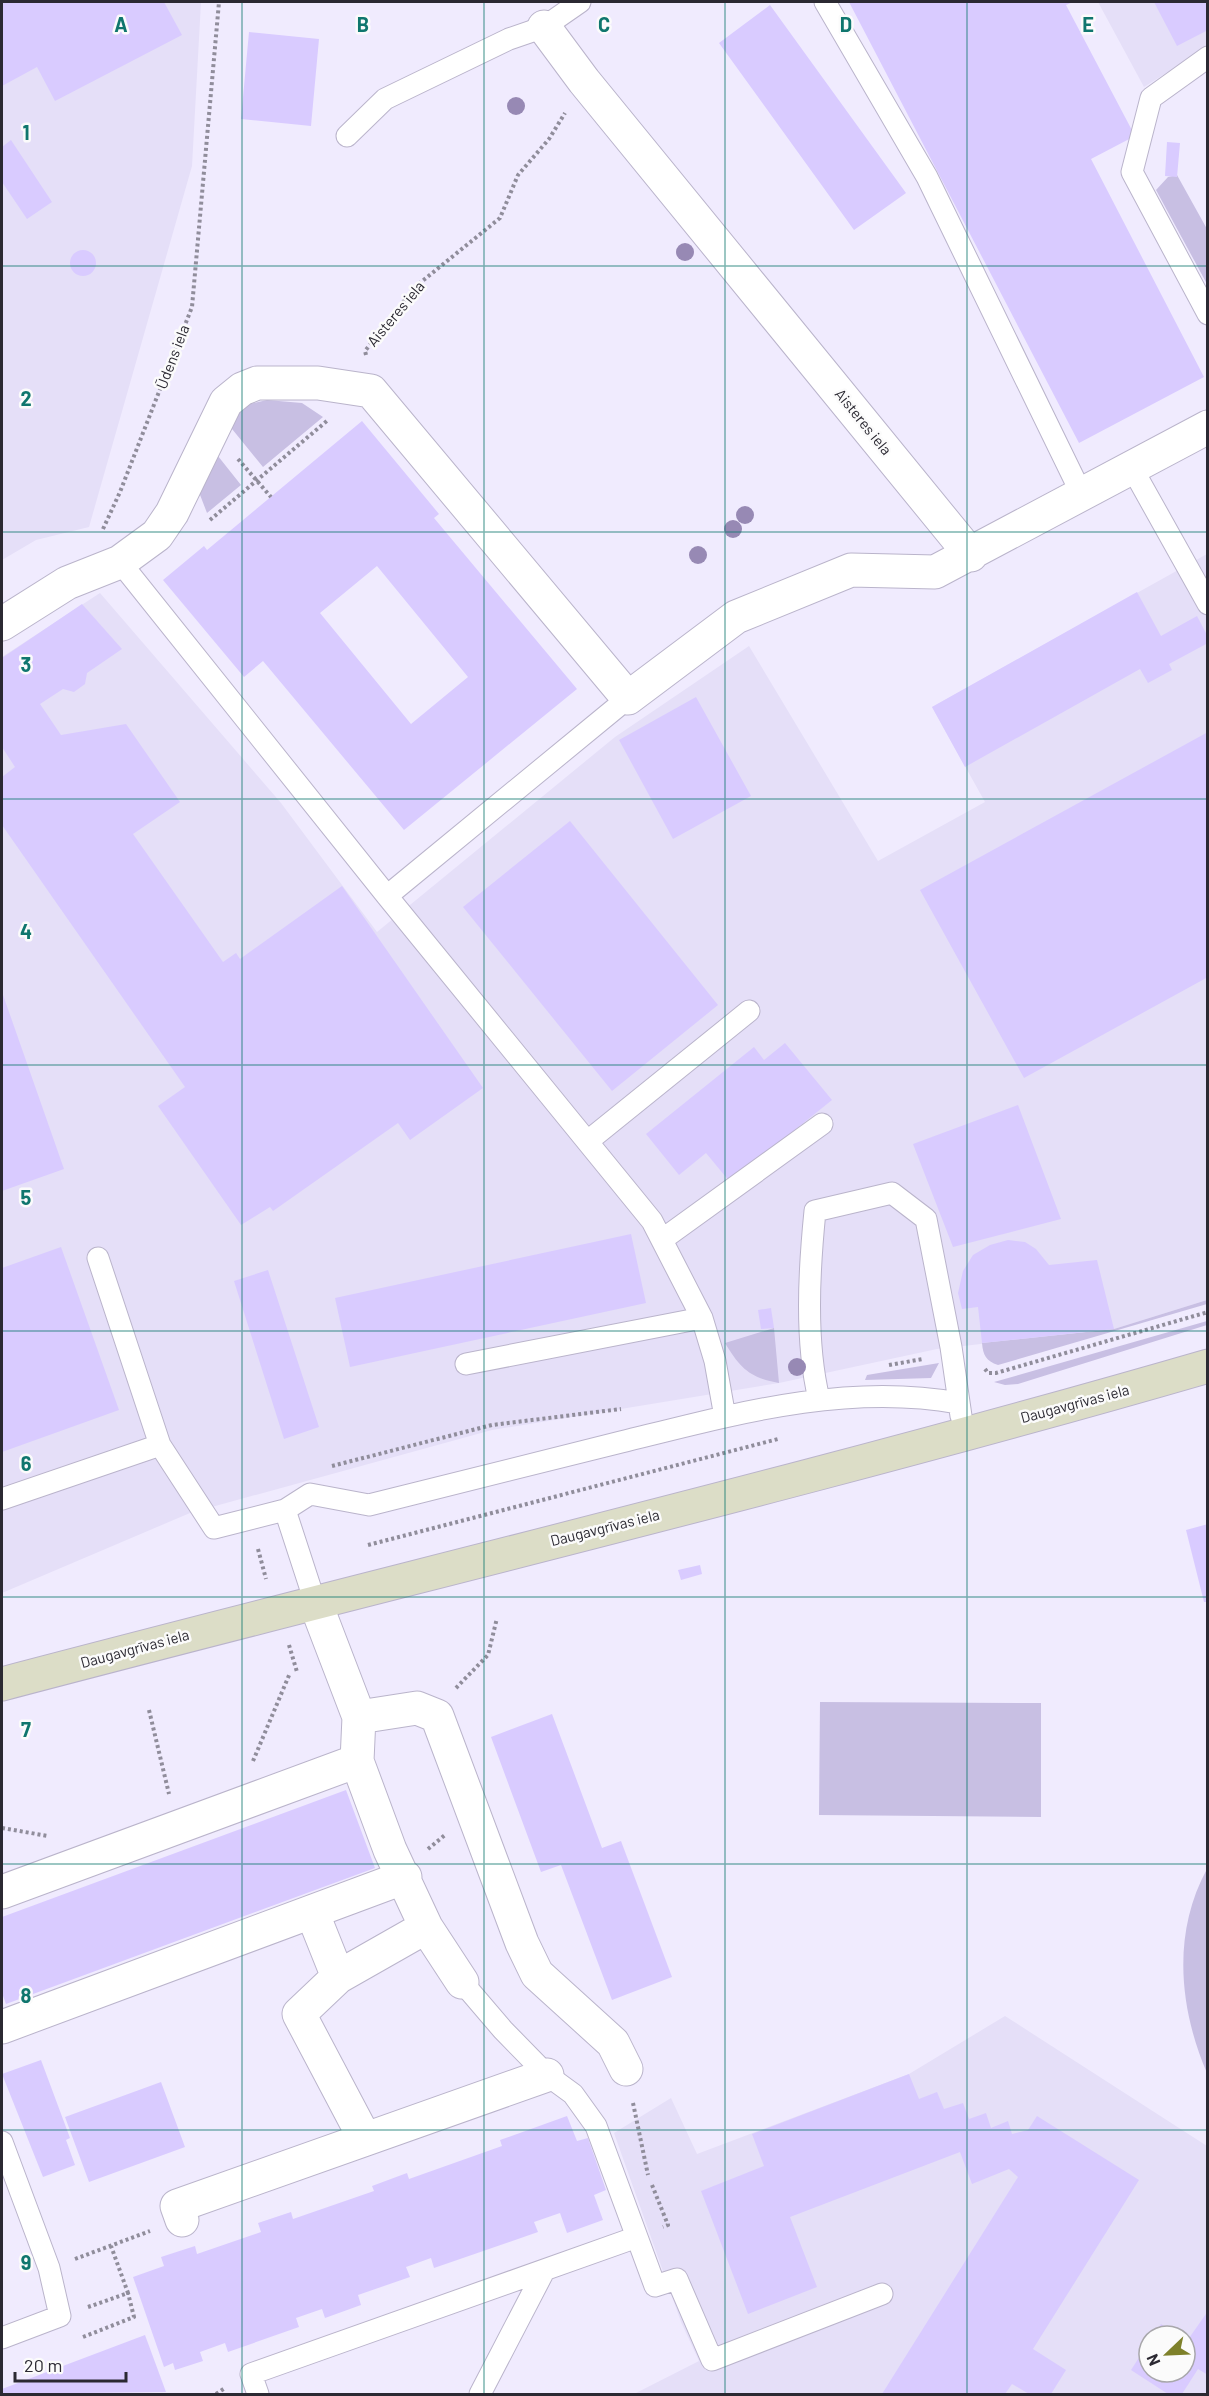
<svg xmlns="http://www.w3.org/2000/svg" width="1209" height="2396" font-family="Barlow,sans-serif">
	<rect width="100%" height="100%" fill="#f0ebfe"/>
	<!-- built -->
	<path fill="#e5dff8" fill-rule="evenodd" d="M2 2H201L192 166 89 527 36 540 2 560Z
		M1098 2H1207V47L1144 87Z
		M1207 554V1300L1114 1329 937 1349 779 1383 492 1430 190 1513 2 1593V657L100 593 281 803 377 932 615 737 749 646 878 861 985 802 932 707Z
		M1005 2016 1207 2146V2394H634L699 2361 681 2322 614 2133 671 2098 697 2154 909 2074ZM1149 2336H1185V2372H1149Z"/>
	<!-- green -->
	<path fill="#c8bfe3" d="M1177 175 1207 229V284L1156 190 1168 177Z
		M267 400 302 403 323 417 263 467 228 424 246 405Z
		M214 451 241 485 207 513 197 487Z
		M1207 1300V1304L998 1365C986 1361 983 1355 982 1343L1114 1329Z
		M1207 1321V1325L1018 1384 1005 1385 994 1382Z
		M774 1328 779 1383C750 1378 740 1368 725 1343Z
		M939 1363 931 1378 865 1380 867 1375Z
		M820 1702 1041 1703V1817L819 1815Z
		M1207 1869H1208L1207 2073C1179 2008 1172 1933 1207 1869Z"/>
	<!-- building -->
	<path fill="#d9cbff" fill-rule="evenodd" d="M2 2H164L182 35 55 101 37 67 2 86Z
		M849 2H1073L1066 5 1135 136 1091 159 1204 377 1079 443Z
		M1154 2H1208V30L1177 46Z
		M770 5 906 193 854 230 719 43Z
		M249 32 319 39 311 126 241 119Z
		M11 140 52 202 27 219 2 182V147Z
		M1167 142 1180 143 1177 177 1165 176Z
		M70 263a13 13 0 1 1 26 0a13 13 0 1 1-26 0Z
		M362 421 439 514 434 518 577 689 404 830 263 661 244 677 163 580 204 546 207 550ZM377 566 468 677 411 724 320 613Z
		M1137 592 1161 636 1197 616 1208 637V643L1169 664 1172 670 1148 683 1140 669 965 767 932 707Z
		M82 604 122 649 87 673 85 684 74 692 63 689 40 704 61 735 126 724 180 802 133 834 223 962 236 953 240 959 342 886 483 1088 410 1140 398 1123 273 1211 270 1207 241 1225 158 1106 185 1087 2 825V777L15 767 2 747V658Z
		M696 697 751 796 673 839 619 740Z
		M1208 732V977L1024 1078 920 890Z
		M570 821 718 1005 612 1091 463 907Z
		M2 992 64 1169 2 1191Z
		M785 1043 832 1100 730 1182 706 1153 679 1175 646 1134 754 1047 764 1060Z
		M1018 1105 1061 1219 953 1247 913 1144Z
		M631 1234 646 1303 350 1367 335 1298Z
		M1008 1240 1025 1242 1036 1249 1049 1265 1097 1260 1114 1329 982 1343 978 1307 962 1309 958 1293 963 1271 973 1255 990 1245Z
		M61 1247 119 1410 2 1452V1268Z
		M268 1270 319 1427 284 1439 234 1281Z
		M771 1308 774 1328 761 1329 758 1310Z
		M1208 1524V1602H1204L1186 1530Z
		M700 1565 702 1574 681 1580 678 1570Z
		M552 1714 602 1848 621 1841 672 1977 612 2000 561 1865 541 1872 491 1737Z
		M346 1790 375 1868 6 2004 2 1993V1917Z
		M41 2060 70 2138 66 2140 75 2165 43 2177 2 2074Z
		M909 2074 919 2099 937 2092 944 2109 963 2103 969 2119 986 2113 991 2128 1008 2121 1012 2134 1028 2130 1037 2116 1139 2180 1033 2349 1066 2370 1051 2394H1029L1012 2384 1005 2394H882L1018 2177 1009 2169 972 2184 960 2152 790 2217 817 2287 748 2314 701 2191 764 2166 752 2134Z
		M161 2082 185 2147 89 2182 65 2117Z
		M567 2116 577 2141 588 2138 606 2190 594 2195 603 2220 567 2233 560 2213 534 2222 538 2232 434 2268 431 2258 406 2267 410 2277 358 2295 361 2305 325 2318 322 2309 296 2318 299 2327 228 2352 225 2343 200 2352 203 2361 175 2370 173 2363 164 2367 133 2277 164 2266 161 2257 195 2246 197 2254 261 2232 258 2223 291 2212 293 2219 374 2191 372 2186 407 2173 409 2179 502 2146 500 2140Z
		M1208 2311V2375L1198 2369 1182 2394H1168L1131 2370 1149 2342V2372H1185V2339L1187 2341Z
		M1161 2324 1180 2336H1153Z
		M145 2335 166 2392 2 2394V2389Z"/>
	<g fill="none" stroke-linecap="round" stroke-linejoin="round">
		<!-- service casing -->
		<g stroke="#bab4cb" stroke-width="23">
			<path id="service" d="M825 2 927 177 1082 495
				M1208 57 1151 98 1132 172 1208 314
				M347 136 385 99 509 39 544 27 580 2
				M1132 468 1208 604
				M120 562 387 896 652 1221 702 1318 715 1361 725 1417
				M387 896 628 698
				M588 1141 749 1011
				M663 1239 822 1124
				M98 1258 160 1445 214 1528 285 1510 310 1494 369 1505C453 1484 537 1463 621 1442 731 1415 845 1382 958 1403
				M466 1364 702 1318
				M819 1399C805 1341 809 1271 815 1211L892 1193 926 1219 951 1347 961 1416
				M2 1499 160 1445
				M285 1510 315 1602
				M462 1982 503 2030 547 2075 573 2094 596 2126 655 2286 677 2279 712 2360 882 2294
				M2 2142 49 2268 60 2316 2 2338
				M258 2394 251 2374 637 2237
				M480 2394 544 2271"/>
		</g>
		<!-- minor casing -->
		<g stroke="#bab4cb" stroke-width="35">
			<path id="minor" d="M544 27 584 81 971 555
				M2 624 67 583 120 562 157 535 172 513 226 402 242 389 257 383H318L371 391 628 698 736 617 851 570 935 572 1208 427
				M315 1602 359 1717 357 1761 390 1850 426 1927 462 1982
				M359 1717 417 1708 437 1716 522 1943 537 1974 613 2043 626 2069
				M2 1892 357 1761
				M312 1912 338 1977
				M2 2027 405 1877
				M365 2139 299 2014 338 1977 426 1927
				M182 2220 177 2206 547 2075"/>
		</g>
		<!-- secondary casing -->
		<g stroke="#bab4cb" stroke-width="35">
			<path id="secondary" d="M2 1684C403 1578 808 1482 1208 1366"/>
		</g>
		<!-- path -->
		<path stroke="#908d9b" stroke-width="4" stroke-dasharray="3 3" stroke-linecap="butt" d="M366 355 365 351 415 287 500 218 518 175 549 139 565 113
			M238 459 271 497
			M210 520 328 420
			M103 529 120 492 192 307 219 2
			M889 1365 923 1359
			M985 1369 988 1373H996L1208 1312
			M332 1466 492 1425 621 1409
			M368 1545 778 1439
			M258 1549 266 1579
			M289 1645 297 1672
			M456 1688 488 1655 497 1618
			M149 1710 169 1794
			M253 1761 290 1673
			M2 1828 48 1836
			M428 1849 445 1835
			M633 2103 648 2175
			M652 2185 668 2225 663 2227
			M75 2259 150 2231
			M88 2307 128 2293 111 2246
			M83 2337 134 2317 128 2293
			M216 2394 225 2388"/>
		<!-- service -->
		<use href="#service" stroke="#fff" stroke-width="21"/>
		<!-- minor -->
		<use href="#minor" stroke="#fff" stroke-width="33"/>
		<!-- secondary -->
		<use href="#secondary" stroke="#dcddc7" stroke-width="33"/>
	</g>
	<!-- trees -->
	<g fill="#9789b4">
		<circle cx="516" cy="106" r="9"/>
		<circle cx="685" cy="252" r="9"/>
		<circle cx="745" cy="515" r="9"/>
		<circle cx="733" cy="529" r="9"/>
		<circle cx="698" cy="555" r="9"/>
		<circle cx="797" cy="1367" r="9"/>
	</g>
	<!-- grid -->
	<path fill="none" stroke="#0f766e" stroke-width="1.5" stroke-opacity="0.55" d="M242 2V2394M484 2V2394M725 2V2394M967 2V2394M2 266H1208M2 532H1208M2 799H1208M2 1065H1208M2 1331H1208M2 1597H1208M2 1864H1208M2 2130H1208"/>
	<g text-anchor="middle" stroke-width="5" stroke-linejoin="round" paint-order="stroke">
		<!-- street labels -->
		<g font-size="15" fill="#2b2932" stroke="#fbfbfb">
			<text transform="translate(396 314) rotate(-50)" y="5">Aisteres iela</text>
			<text transform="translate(173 357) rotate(-69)" y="5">Ūdens iela</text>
			<text transform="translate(863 422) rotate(51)" y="5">Aisteres iela</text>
			<text transform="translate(1075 1404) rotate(-15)" y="5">Daugavgrīvas iela</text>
			<text transform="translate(605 1528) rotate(-14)" y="5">Daugavgrīvas iela</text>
			<text transform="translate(135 1649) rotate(-15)" y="5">Daugavgrīvas iela</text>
		</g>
	</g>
	<g font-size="20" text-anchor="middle" font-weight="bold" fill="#0f766e" stroke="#fbfbfb" stroke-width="5" stroke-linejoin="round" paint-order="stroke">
		<text x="121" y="32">A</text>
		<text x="363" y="32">B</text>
		<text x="604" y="32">C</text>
		<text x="846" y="32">D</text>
		<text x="1088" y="32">E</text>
		<text x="26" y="140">1</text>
		<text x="26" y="406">2</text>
		<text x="26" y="672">3</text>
		<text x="26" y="939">4</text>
		<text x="26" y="1205">5</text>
		<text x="26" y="1471">6</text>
		<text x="26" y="1737">7</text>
		<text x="26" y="2003">8</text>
		<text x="26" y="2270">9</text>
	</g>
	<!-- border -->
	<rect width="1209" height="2396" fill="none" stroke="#2b2932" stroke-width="6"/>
	<!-- north arrow -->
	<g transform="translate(1167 2354) rotate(247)"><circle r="28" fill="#fbfbfb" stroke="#a8a7ab" stroke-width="1.5"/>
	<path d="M0-4.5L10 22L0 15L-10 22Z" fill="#7e812b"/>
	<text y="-9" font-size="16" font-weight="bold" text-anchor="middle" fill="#2b2932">N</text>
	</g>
	<!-- scale -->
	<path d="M15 2372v9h111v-9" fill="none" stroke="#2b2932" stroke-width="3"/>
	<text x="24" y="2372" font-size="18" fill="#2b2932" stroke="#fbfbfb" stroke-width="4.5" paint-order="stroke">20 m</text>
</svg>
